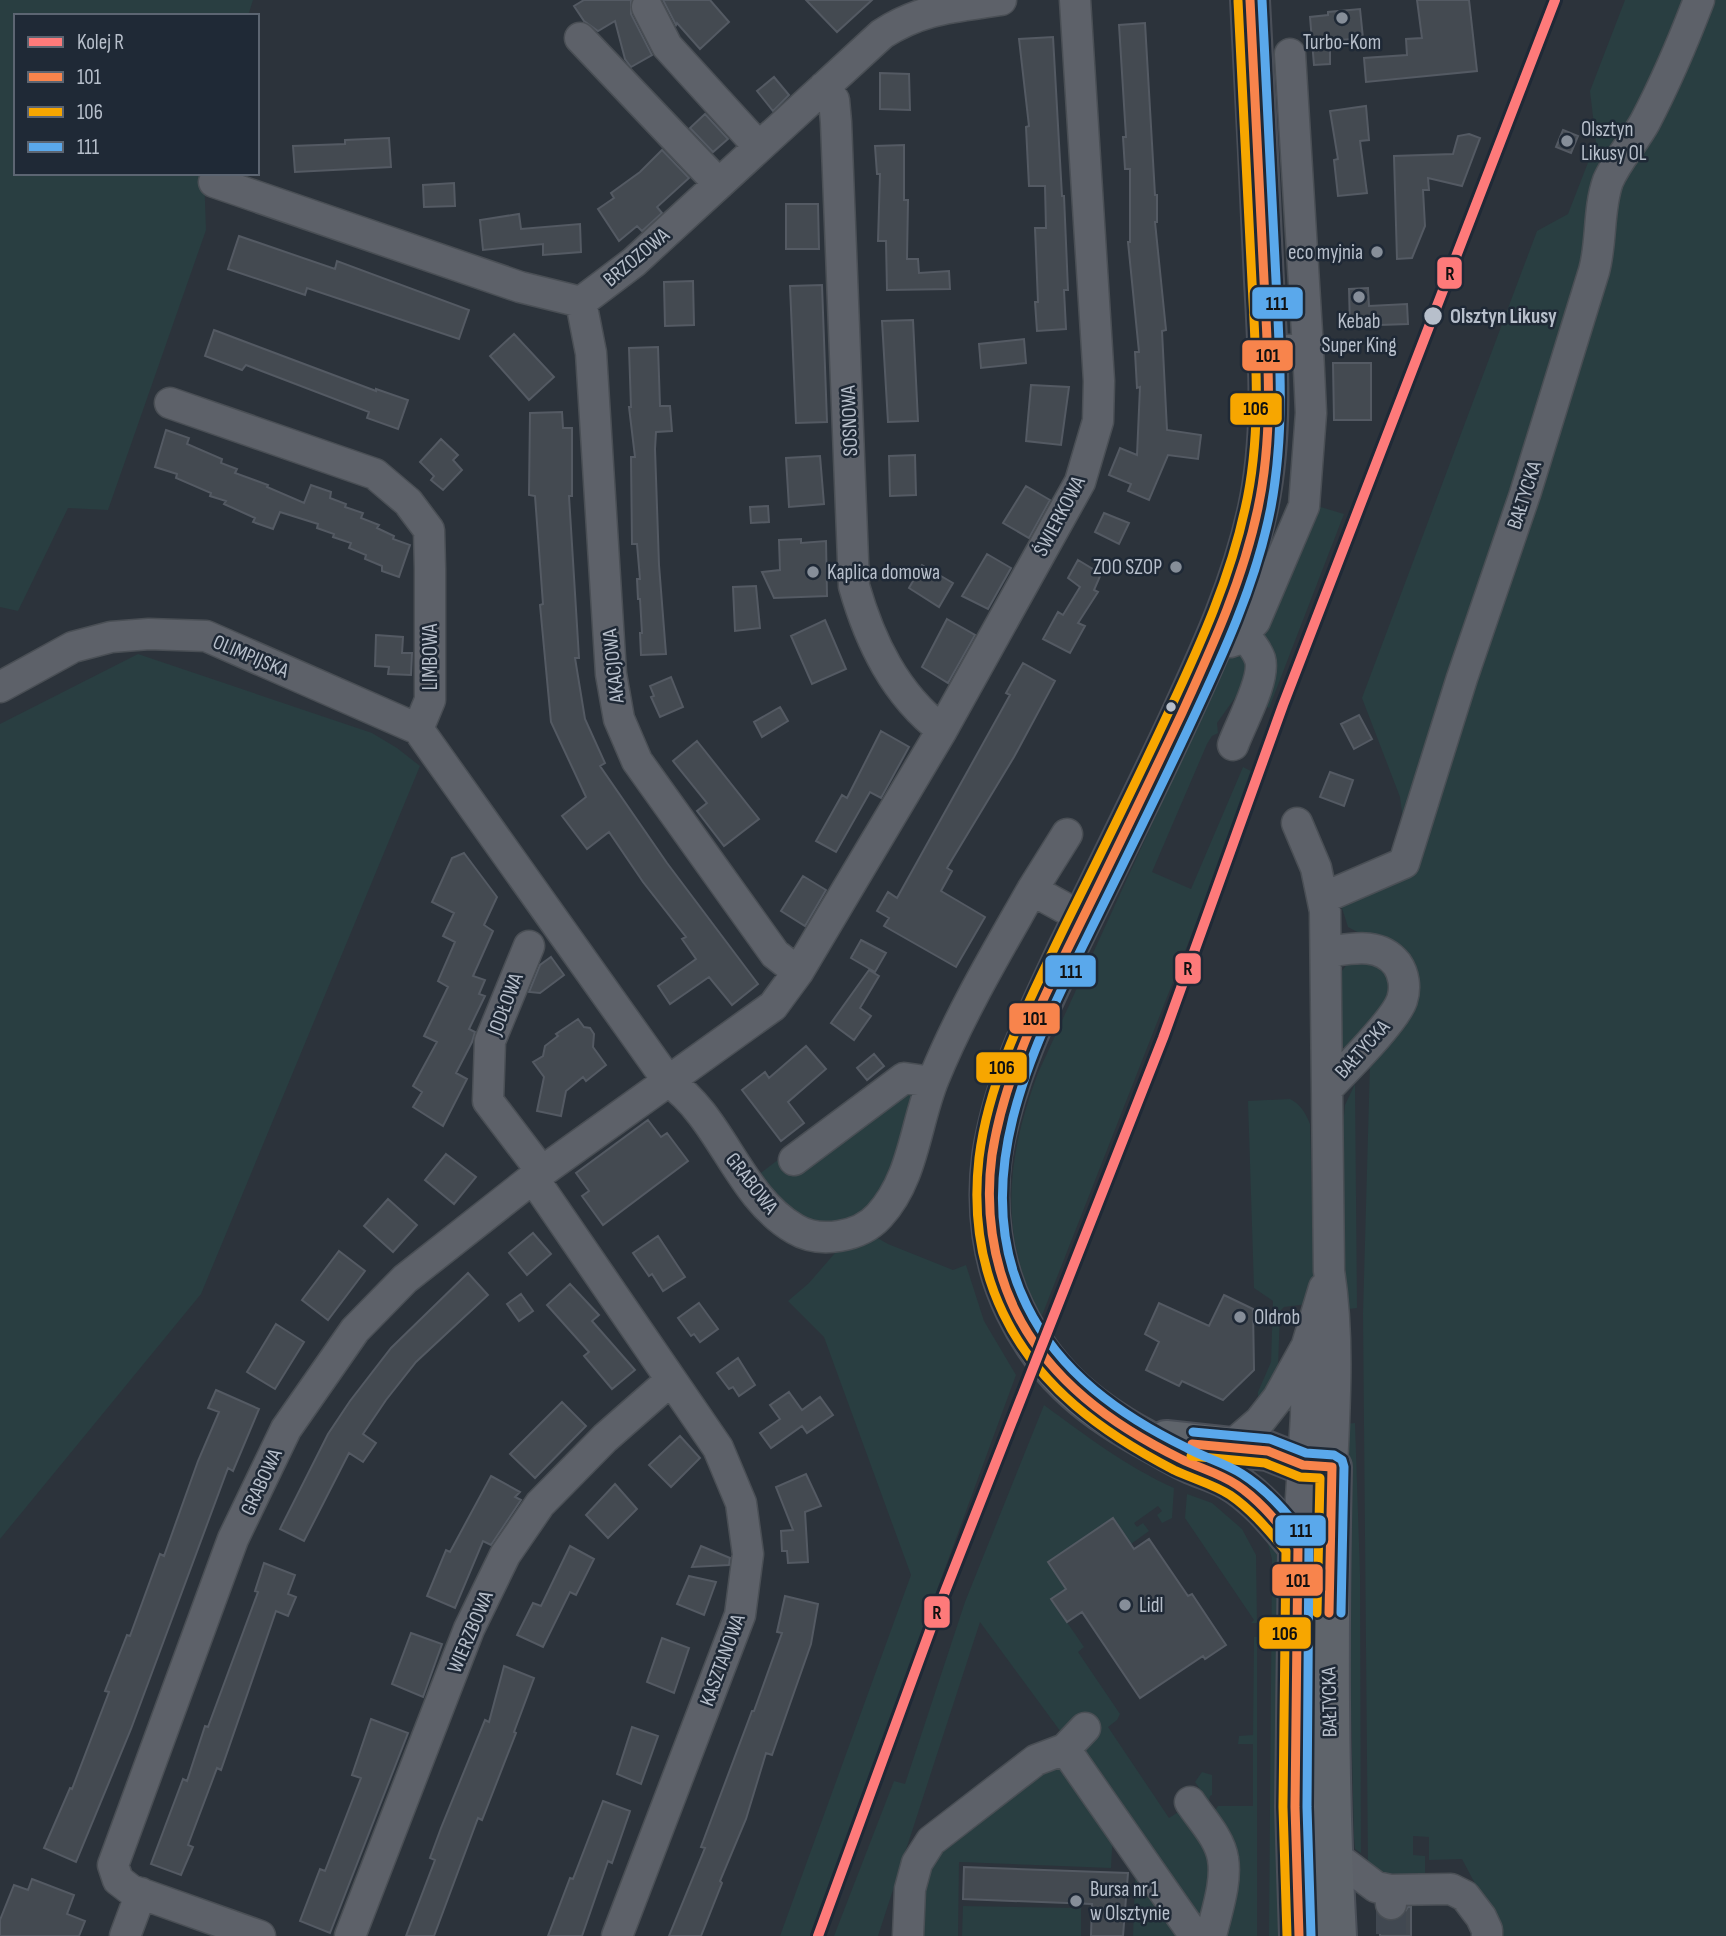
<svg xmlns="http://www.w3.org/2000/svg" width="1726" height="1936" font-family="'Sofia Sans Condensed',sans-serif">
	<rect width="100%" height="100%" fill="#2c333b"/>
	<!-- green -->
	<path fill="#293e41" d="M0 0H253L248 16H16V173H204L206 230 108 510 68 508 18 611 0 607Z
		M1625 0H1726V1936H1499V1929L1462 1859 1429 1860V1837L1413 1836V1855L1425 1856V1875L1373 1873 1368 1869 1363 1314 1370 1063 1409 1010 1361 934 1348 927 1341 905 1409 864 1400 797 1362 698 1537 231 1568 214 1596 142 1590 91Z
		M1314 505 1344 514 1269 708 1263 705 1257 633Z
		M1242 651 1252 674 1217 723 1218 733 1212 736 1207 744 1152 872 1191 889 1243 767 1255 773 1041 1318C998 1234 1006 1159 1038 1073L1230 654Z
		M138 654 372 733 397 748 420 766 201 1294 0 1539V724Z
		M1377 961 1392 981 1390 1000 1347 1047H1342L1339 980 1341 972 1348 963Z
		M1355 1084 1357 1308 1349 1309 1350 1404H1345L1347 1307 1340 1155 1345 1105Z
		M909 1093 912 1096C910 1112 904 1127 899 1143 886 1181 873 1223 825 1222 814 1222 803 1220 794 1215 782 1207 768 1186 758 1175L787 1153Z
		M1290 1099C1301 1105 1305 1112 1310 1124L1315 1303 1284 1307 1280 1311 1278 1368 1274 1387 1258 1400V1392L1271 1362 1273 1301 1254 1288 1248 1101Z
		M874 1236 888 1244 953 1270 966 1265 984 1321 1016 1375 810 1936H780L911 1575 824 1337 788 1301 809 1283 835 1253Z
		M1044 1405C1085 1435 1127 1467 1174 1488L1172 1518 1162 1523 1157 1515 1162 1511 1158 1506 1134 1523 1137 1527 1143 1523 1149 1531 1131 1544 1113 1518 1048 1562 1066 1589 1051 1599 1084 1647 1078 1652 1120 1714 1117 1720 1108 1727 1169 1818 1183 1809 1209 1848 1212 1880 1200 1921 980 1622 878 1936H834L894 1781 905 1784 965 1602Z
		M1355 1423 1360 1574 1361 1853 1355 1849 1354 1838 1344 1424Z
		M1187 1494 1212 1503 1242 1529 1256 1555 1257 1623H1251L1254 1620 1185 1518Z
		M1260 1529 1280 1544 1287 1936H1269L1272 1559 1268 1544Z
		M1254 1637H1257V1936H1222L1212 1815 1218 1806H1253V1744H1238L1239 1736 1253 1735Z
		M1063 1763 1113 1830 1111 1868 959 1862 958 1936H916L921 1865 1029 1773Z
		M1202 1772 1212 1775V1795L1210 1796 1209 1802 1195 1782Z
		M1139 1876 1187 1936H1133L1135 1880Z
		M963 1906 1081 1908V1936H962Z"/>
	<!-- building -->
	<path fill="#444a51" stroke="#545a63" stroke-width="2" d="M584 0H631V14L652 55 631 67 625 59 615 21 598 31 584 21 574 6Z
		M663 0H710L729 22 700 49 677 23 676 25Z
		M806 0H872L837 32Z
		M1417 0H1469L1477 71 1366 82 1364 58 1407 55 1406 39 1422 38Z
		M1360 9 1363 38 1330 41V64L1314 65 1310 17 1328 15V12Z
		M1145 23 1155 195H1157V222H1155L1166 330 1162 331 1167 430 1201 435 1198 459 1168 455 1149 500 1128 491 1131 484 1109 475 1120 448 1137 455 1140 387 1137 388 1135 352H1139L1128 242H1130V169H1125L1123 137H1126L1119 25Z
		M1053 37 1062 196H1064L1068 290H1064L1066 329 1037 331 1035 302H1038L1035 228H1046L1045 186H1029L1026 127 1029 126 1019 39Z
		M880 73 909 74 910 110 880 109Z
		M774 77 789 95 773 111 757 91Z
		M1366 106 1369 140 1360 141 1367 193 1338 196 1334 160 1338 159 1330 111Z
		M705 114 728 139 713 152 690 128Z
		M1563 130 1578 136 1571 153 1556 147Z
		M1469 134 1480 138 1462 186 1428 178 1429 190H1423L1425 226 1412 258 1397 259 1394 156 1453 154 1458 136Z
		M389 138 391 167 295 172 293 146 345 144V140Z
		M904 145V200H908L907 259H918L919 273 949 271 950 289 887 290 886 241H878L880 174H877L875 146Z
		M662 150 689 178 657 207 662 213 642 231 637 226 619 241 598 209 614 198 611 193 640 172Z
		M454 183 455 206 424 207 423 185Z
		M786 204H818L819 249H786Z
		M519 214 521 229 580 224 581 252 543 255V244L483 250 480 220Z
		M239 236 335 269 337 261 469 310 459 339 307 288 305 295 228 269Z
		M693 281 694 325 665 326 664 282Z
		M822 285 827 422 796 423 790 286Z
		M1368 288 1369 306 1407 304 1408 324 1350 326 1349 289Z
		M913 320 918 421 888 422 882 321Z
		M214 330 376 391V389L408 400 398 429 367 418 369 412 246 365 242 370 205 356Z
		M514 334 554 377 529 400 490 356Z
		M1024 339 1026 363 981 368 979 344Z
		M658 347 660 406H670L672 431 656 432 655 449 659 565 666 654 641 655 640 633H642L640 599H638L637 579H640L637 544H632L631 457H635L629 407H631L629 348Z
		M1333 363H1371V420H1334Z
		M1031 385 1069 387 1061 445 1026 441Z
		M562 412 563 428H572V496H569L579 658H575L585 719 605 763 600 766 667 863 758 984 732 1005 709 977 670 1004 658 986 696 959 682 939 686 937 643 882 609 832 587 849 562 816 586 797 551 722 540 605 543 604 535 496 529 495 530 413Z
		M166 430 189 438 187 444 222 459 221 463 237 469 235 473 268 485 267 487 304 503 311 485 331 492 330 498 346 504 345 507 363 513 361 518 379 525 377 528 394 536 393 539 410 545 399 577 382 571V566L365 559 366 555 349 548 351 543 333 537 334 534 317 528 318 524 280 512 273 529 253 522 255 518 224 504 226 501 210 496 211 493 176 478 177 474 155 467Z
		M441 439 458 455 453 460 462 470 443 490 431 480 434 476 420 462Z
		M915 455 916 495 890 496 889 456Z
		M820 456 824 504 789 507 786 458Z
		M1026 486 1050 500 1029 538 1003 523Z
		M768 506 769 522 751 523 750 507Z
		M1104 513 1129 523 1119 544 1095 532Z
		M801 539V543L826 541 827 596 774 598 762 572 780 570 779 540Z
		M987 554 1011 568 988 609 962 596Z
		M1078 560 1101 574 1094 590 1098 592 1078 623 1085 626 1070 653 1043 639 1058 612 1063 615 1080 587 1068 578Z
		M922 565 953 583 939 607 909 588Z
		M756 586 760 628 735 631 733 587Z
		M947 619 975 635 948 683 922 667Z
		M825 620 846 669 812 684 791 636Z
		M376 635 403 637 402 653H412L411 675 388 674 389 667 375 666Z
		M1023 663 1055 681 1014 757 947 868 952 871 941 891 985 917 956 967 884 926 889 918 877 911 888 892 897 898 1010 695 1006 693Z
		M671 677 683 707 660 717 651 697 654 696 650 686Z
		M780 707 788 721 762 737 754 722Z
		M1359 715 1372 739 1354 749 1341 724Z
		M881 731 909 747 881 798 870 792 836 852 816 841 842 795 847 798Z
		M697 741 759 819 724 846 697 811 707 803 673 761Z
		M1330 772 1353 780 1344 806 1320 797Z
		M464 853 497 897 484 925 493 931 473 976 485 980 479 994 485 996 469 1029 475 1032 472 1042 456 1073 467 1079 443 1126 413 1107 422 1092 413 1086 437 1042 424 1036 448 987 438 981 455 942 443 936 454 913 432 902 452 858Z
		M803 876 826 890 805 926 781 911Z
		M861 940 886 953 875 972 851 958Z
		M551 957 564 975 540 993 529 992 540 965Z
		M869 970 879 976 860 1008 871 1016 854 1040 831 1023Z
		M578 1019 584 1027 590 1028 594 1034 593 1047 606 1065 586 1081 583 1077 566 1091 561 1116 537 1111 544 1077 533 1062 543 1056 545 1046 558 1036 556 1034Z
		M806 1046 826 1069 788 1102 804 1123 781 1141 742 1090 765 1072 769 1078Z
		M874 1054 884 1066 867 1080 857 1068Z
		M648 1120 661 1137 667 1133 688 1161 603 1225 582 1196 589 1191 576 1173Z
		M446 1154 476 1177 454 1204 425 1180Z
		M388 1199 417 1225 393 1252 364 1226Z
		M533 1233 551 1254 527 1275 509 1253Z
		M658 1236 685 1277 663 1291 652 1274 649 1276 633 1253Z
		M339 1251 365 1271 328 1320 302 1300Z
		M468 1273 488 1295 416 1362 386 1400 363 1434 376 1443 363 1462 349 1453 304 1541 280 1529 328 1434 350 1401 391 1348Z
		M570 1284 599 1315 592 1321 635 1370 612 1389 584 1356 589 1352 547 1305Z
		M521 1294 533 1311 519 1321 507 1304Z
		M1224 1295 1253 1309 1254 1370 1223 1400 1182 1381 1179 1386 1146 1370 1159 1342 1145 1334 1159 1303 1209 1326Z
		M699 1303 718 1329 700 1342 694 1334 691 1336 678 1318Z
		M276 1324 304 1342 275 1389 247 1372Z
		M738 1358 755 1385 739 1396 733 1387 729 1389 717 1373Z
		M216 1390 259 1409 233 1471 228 1468 131 1729 76 1862 44 1848 70 1788 72 1789 109 1692 105 1691 127 1635 130 1636 160 1554 164 1556 198 1461 219 1412 208 1408Z
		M789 1392 802 1410 820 1397 833 1415 807 1433 802 1426 771 1448 760 1433 780 1419 770 1405Z
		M562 1402 586 1426 535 1478 510 1454Z
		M680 1436 700 1458 671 1487 649 1465Z
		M806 1474 821 1506 805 1512 808 1562 788 1563 787 1551H782L781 1531 793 1530 776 1487Z
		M491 1476 520 1492 515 1497 521 1500 491 1545 483 1541 455 1608 427 1596 446 1550 450 1552Z
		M615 1484 637 1509 608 1538 586 1515Z
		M1113 1518 1134 1549 1149 1539 1188 1596 1192 1594 1226 1645 1205 1659 1203 1656 1140 1698 1082 1612 1067 1622 1051 1599 1066 1589 1048 1562Z
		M570 1546 594 1559 576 1595 570 1592 543 1647 517 1635 533 1603 541 1606Z
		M701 1546 730 1558 729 1565 692 1567Z
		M264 1563 295 1575 288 1594 296 1597 288 1616 276 1611 221 1770 217 1768 188 1845 193 1847 181 1875 151 1864 183 1779 187 1781 205 1726 208 1727 258 1592 255 1591Z
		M689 1576 716 1582 704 1615 677 1604Z
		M785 1596 818 1604 811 1644 772 1755 766 1753 746 1819 720 1881 722 1883 701 1936H669L705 1848 701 1847 752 1711H754L782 1633 777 1632Z
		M411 1633 442 1644 423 1697 392 1684Z
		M662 1638 689 1648 674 1693 647 1682Z
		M504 1666 534 1678 514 1732 516 1733 482 1820 478 1818 434 1936H406L435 1860 430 1858 441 1828 485 1720 489 1722Z
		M371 1719 408 1733 330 1933 300 1921 320 1869 325 1871 361 1778 352 1775Z
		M632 1727 658 1736 641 1784 617 1774Z
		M603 1801 630 1811 612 1863 608 1861 582 1936H548L570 1878 573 1879Z
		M964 1867 1128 1873 1123 1936H1091L1092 1904 963 1899Z
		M32 1879 74 1895 67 1914 85 1921 79 1936H0V1920L14 1885 28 1890Z
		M1408 1907H1411V1936H1380V1917L1393 1921 1401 1918Z"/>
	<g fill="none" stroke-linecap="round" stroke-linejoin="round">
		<!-- minor-tunnel -->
		<path stroke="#414851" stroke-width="30" stroke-dasharray="30 15" stroke-linecap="butt" d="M1391 1904V1936"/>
		<!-- minor casing -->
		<g stroke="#4a4f55" stroke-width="33">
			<path id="minor" d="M647 7 667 46 759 147
				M580 38 719 184
				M1290 54 1308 349
				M824 87 834 100 836 122 854 586C870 642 895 694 942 730
				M214 182 520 287 581 302 634 262 882 34C922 8 955 7 1001 0
				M581 302 591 353 611 674 619 719 637 761 775 954 798 972
				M170 403 375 474 408 502 429 530 430 569V700L418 729
				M1216 640 1230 642 1239 639 1255 621 1304 506 1311 413 1308 349 1268 351
				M0 687 73 647 111 637 149 634 206 636 418 729
				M418 729 668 1081C722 1118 738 1196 795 1229 820 1244 860 1237 879 1216 914 1178 915 1124 934 1078 961 1012 997 952 1032 890L1083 918
				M1233 745C1240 725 1266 679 1260 659 1257 650 1250 642 1244 635
				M1297 823 1316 868 1325 911 1329 1271C1339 1334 1335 1403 1332 1467
				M1032 890 1067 834
				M1323 898 1404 863 1462 678 1525 494 1594 271C1602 242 1598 209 1608 181 1617 160 1634 142 1645 122 1666 82 1683 42 1699 0
				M529 946 490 1041 488 1101 542 1172
				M1326 952C1350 949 1379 941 1397 964 1404 974 1406 988 1402 1000 1395 1021 1345 1070 1328 1088
				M794 1160 904 1078 932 1082
				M533 1178 718 1448 741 1503 748 1554 740 1615 617 1936
				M1230 1447 1260 1421 1278 1398 1305 1349
				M1298 1547 1306 1416 1307 1345 1324 1288
				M1065 1749 1195 1936
				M1190 1802C1201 1819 1220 1838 1223 1859 1227 1883 1216 1913 1211 1936
				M1332 1854 1376 1887 1390 1890 1391 1904
				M1390 1890 1451 1889 1465 1896 1481 1917 1487 1930V1936
				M125 1936 141 1893
				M260 1936 131 1890 118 1880 113 1865 233 1539 286 1429 355 1330 405 1279 533 1178 773 1006 798 972 942 730 1080 482 1098 421 1099 381 1075 0
				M350 1936 469 1629 505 1555 540 1504 605 1438 671 1380
				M908 1936 910 1889 917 1863 931 1841 1036 1760 1065 1749 1085 1728"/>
		</g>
		<!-- major casing -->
		<g stroke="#4a4f58" stroke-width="42">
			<path id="major" d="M1250 0C1255 94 1260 187 1264 281 1268 356 1274 433 1258 508 1242 583 1210 652 1178 721 1142 798 1104 874 1067 950 1036 1016 1003 1083 992 1156 985 1208 992 1263 1015 1310 1044 1370 1085 1406 1143 1438 1158 1446 1173 1456 1189 1463 1202 1469 1217 1473 1229 1480 1257 1496 1278 1523 1298 1547L1295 1807 1299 1936
				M1166 1440 1268 1451 1303 1465 1332 1467C1329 1624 1328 1780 1337 1936"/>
		</g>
		<!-- minor -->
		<use href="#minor" stroke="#5d6169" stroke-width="30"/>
		<!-- major -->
		<use href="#major" stroke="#5f646b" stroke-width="38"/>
		<!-- bus-1 casing -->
		<g stroke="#1f2936" stroke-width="14">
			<path id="bus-1" d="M1250 0C1255 93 1259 187 1264 280 1268 356 1274 433 1258 508 1243 580 1212 647 1182 713 1147 787 1111 861 1075 934 1040 1004 1004 1077 992 1155 985 1207 992 1262 1015 1310 1049 1380 1112 1425 1181 1459 1199 1468 1219 1473 1237 1485 1261 1501 1279 1525 1298 1547L1295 1807 1299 1936
				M1192 1444 1268 1451 1303 1465 1332 1467 1329 1613"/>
		</g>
		<!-- bus-2 casing -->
		<g stroke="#1f2936" stroke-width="14">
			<path id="bus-2" d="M1238 1C1243 94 1247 188 1252 282 1256 358 1262 435 1245 509 1230 578 1201 643 1171 707 1137 781 1100 855 1064 928 1029 1001 989 1077 979 1158 973 1211 980 1265 1003 1313 1038 1387 1103 1433 1174 1470 1193 1479 1213 1484 1230 1495 1252 1510 1269 1531 1286 1551L1283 1807 1287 1936
				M1191 1456 1265 1463 1300 1477 1320 1478 1317 1613"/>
		</g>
		<!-- bus-3 casing -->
		<g stroke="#1f2936" stroke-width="14">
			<path id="bus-3" d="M1262 0C1267 93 1272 186 1276 280 1280 356 1285 431 1271 507 1256 584 1222 657 1189 727 1159 791 1128 854 1097 917 1039 1035 962 1175 1027 1306 1060 1373 1121 1416 1187 1448 1205 1458 1225 1463 1242 1474 1269 1491 1291 1517 1309 1542L1307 1807 1311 1936
				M1193 1432 1270 1439 1306 1453 1334 1455 1342 1460 1344 1467 1341 1613"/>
		</g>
		<!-- bus-1 -->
		<use href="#bus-1" stroke="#f8844c" stroke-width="9"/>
		<!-- bus-2 -->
		<use href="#bus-2" stroke="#f7a600" stroke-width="9"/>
		<!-- bus-3 -->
		<use href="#bus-3" stroke="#5aa8eb" stroke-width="9"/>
		<!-- rail-1 casing -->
		<g stroke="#1f2936" stroke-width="16">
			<path id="rail-1" d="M818 1936 935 1617 1163 1038 1283 705 1555 0"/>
		</g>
		<!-- rail-1 -->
		<use href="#rail-1" stroke="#fe7a7a" stroke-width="10"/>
	</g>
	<!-- markers -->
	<g fill="#868e99" stroke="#1f2936" stroke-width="2.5">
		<circle cx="1342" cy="18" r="7"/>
		<circle cx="1567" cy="141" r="7"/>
		<circle cx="1377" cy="252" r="7"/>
		<circle cx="1359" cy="297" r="7"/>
		<circle cx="1176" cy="567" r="7"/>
		<circle cx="813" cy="572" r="7"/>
		<circle cx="1240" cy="1317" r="7"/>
		<circle cx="1125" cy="1605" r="7"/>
		<circle cx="1076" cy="1901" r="7"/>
	</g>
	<g fill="#b7bfcb" stroke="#1f2936" stroke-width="2.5">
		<circle cx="1433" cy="316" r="10"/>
		<circle cx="1171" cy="707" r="6"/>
	</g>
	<g text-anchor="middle" stroke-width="5" stroke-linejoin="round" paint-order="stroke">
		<!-- poi labels -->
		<g font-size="21" fill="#b7bfcb" stroke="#1f2936" text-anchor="start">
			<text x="1342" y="49" text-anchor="middle">Turbo-Kom</text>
			<text x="1581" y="136">Olsztyn<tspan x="1581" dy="24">Likusy OL</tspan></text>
			<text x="1363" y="259" text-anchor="end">eco myjnia</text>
			<text x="1359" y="328" text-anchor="middle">Kebab<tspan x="1359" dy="24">Super King</tspan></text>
			<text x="1162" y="574" text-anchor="end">ZOO SZOP</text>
			<text x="827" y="579">Kaplica domowa</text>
			<text x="1254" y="1324">Oldrob</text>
			<text x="1139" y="1612">Lidl</text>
			<text x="1090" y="1896">Bursa nr 1<tspan x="1090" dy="24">w Olsztynie</tspan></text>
		</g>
		<!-- street labels -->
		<g font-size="21" fill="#b7bfcb" stroke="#1f2936">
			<text transform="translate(636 257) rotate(-40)" y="7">BRZOZOWA</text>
			<text transform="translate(849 421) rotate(-92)" y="7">SOSNOWA</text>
			<text transform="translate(1524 495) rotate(-72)" y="7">BAŁTYCKA</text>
			<text transform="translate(1059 516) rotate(-62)" y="7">ŚWIERKOWA</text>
			<text transform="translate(251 656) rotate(23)" y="7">OLIMPIJSKA</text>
			<text transform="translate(430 657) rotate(-90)" y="7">LIMBOWA</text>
			<text transform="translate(613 666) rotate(-96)" y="7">AKACJOWA</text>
			<text transform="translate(505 1004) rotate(-69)" y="7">JODŁOWA</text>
			<text transform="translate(1362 1049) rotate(-48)" y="7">BAŁTYCKA</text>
			<text transform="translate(752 1183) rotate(52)" y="7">GRABOWA</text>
			<text transform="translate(261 1482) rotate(-65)" y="7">GRABOWA</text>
			<text transform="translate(470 1632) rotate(-67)" y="7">WIERZBOWA</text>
			<text transform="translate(722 1660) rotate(-70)" y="7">KASZTANOWA</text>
			<text transform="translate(1329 1702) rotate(-91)" y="7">BAŁTYCKA</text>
		</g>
		<!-- stop labels -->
		<g font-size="21" font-weight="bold" fill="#b7bfcb" stroke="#1f2936" text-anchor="start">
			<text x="1450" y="323">Olsztyn Likusy</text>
		</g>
	</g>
	<g stroke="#1f2936" stroke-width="2.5">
		<rect x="1436" y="256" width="27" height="34" rx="7" fill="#fe7a7a"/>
		<rect x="1251" y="286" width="53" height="34" rx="7" fill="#5aa8eb"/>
		<rect x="1241" y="339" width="53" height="33" rx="7" fill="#f8844c"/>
		<rect x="1229" y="392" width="54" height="34" rx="7" fill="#f7a600"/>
		<rect x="1174" y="952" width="28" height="33" rx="7" fill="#fe7a7a"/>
		<rect x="1044" y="954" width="53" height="34" rx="7" fill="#5aa8eb"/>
		<rect x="1008" y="1002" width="53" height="33" rx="7" fill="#f8844c"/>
		<rect x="975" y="1051" width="53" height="33" rx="7" fill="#f7a600"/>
		<rect x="1274" y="1514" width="53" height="33" rx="7" fill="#5aa8eb"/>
		<rect x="1271" y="1563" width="53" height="34" rx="7" fill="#f8844c"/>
		<rect x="923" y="1595" width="28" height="34" rx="7" fill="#fe7a7a"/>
		<rect x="1258" y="1616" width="54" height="34" rx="7" fill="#f7a600"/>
	</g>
	<g font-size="19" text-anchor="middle" font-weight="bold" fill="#111">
		<text x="1450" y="280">R</text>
		<text x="1277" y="310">111</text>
		<text x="1268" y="362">101</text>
		<text x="1256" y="415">106</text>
		<text x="1188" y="975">R</text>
		<text x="1071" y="978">111</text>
		<text x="1035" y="1025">101</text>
		<text x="1002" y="1074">106</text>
		<text x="1301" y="1537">111</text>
		<text x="1298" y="1587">101</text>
		<text x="937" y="1619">R</text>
		<text x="1285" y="1640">106</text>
	</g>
	<!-- legend -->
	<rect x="14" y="14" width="245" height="161" fill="#1f2936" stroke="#5c6572" stroke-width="2"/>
	<rect x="28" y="37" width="35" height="10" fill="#fe7a7a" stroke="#5c6572" stroke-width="2"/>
	<text x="77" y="49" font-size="21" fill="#b7bfcb">Kolej R</text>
	<rect x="28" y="72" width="35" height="10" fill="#f8844c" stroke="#5c6572" stroke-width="2"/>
	<text x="77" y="84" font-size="21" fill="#b7bfcb">101</text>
	<rect x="28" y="107" width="35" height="10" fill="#f7a600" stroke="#5c6572" stroke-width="2"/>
	<text x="77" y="119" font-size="21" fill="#b7bfcb">106</text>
	<rect x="28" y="142" width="35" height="10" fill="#5aa8eb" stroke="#5c6572" stroke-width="2"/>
	<text x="77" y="154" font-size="21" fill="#b7bfcb">111</text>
</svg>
